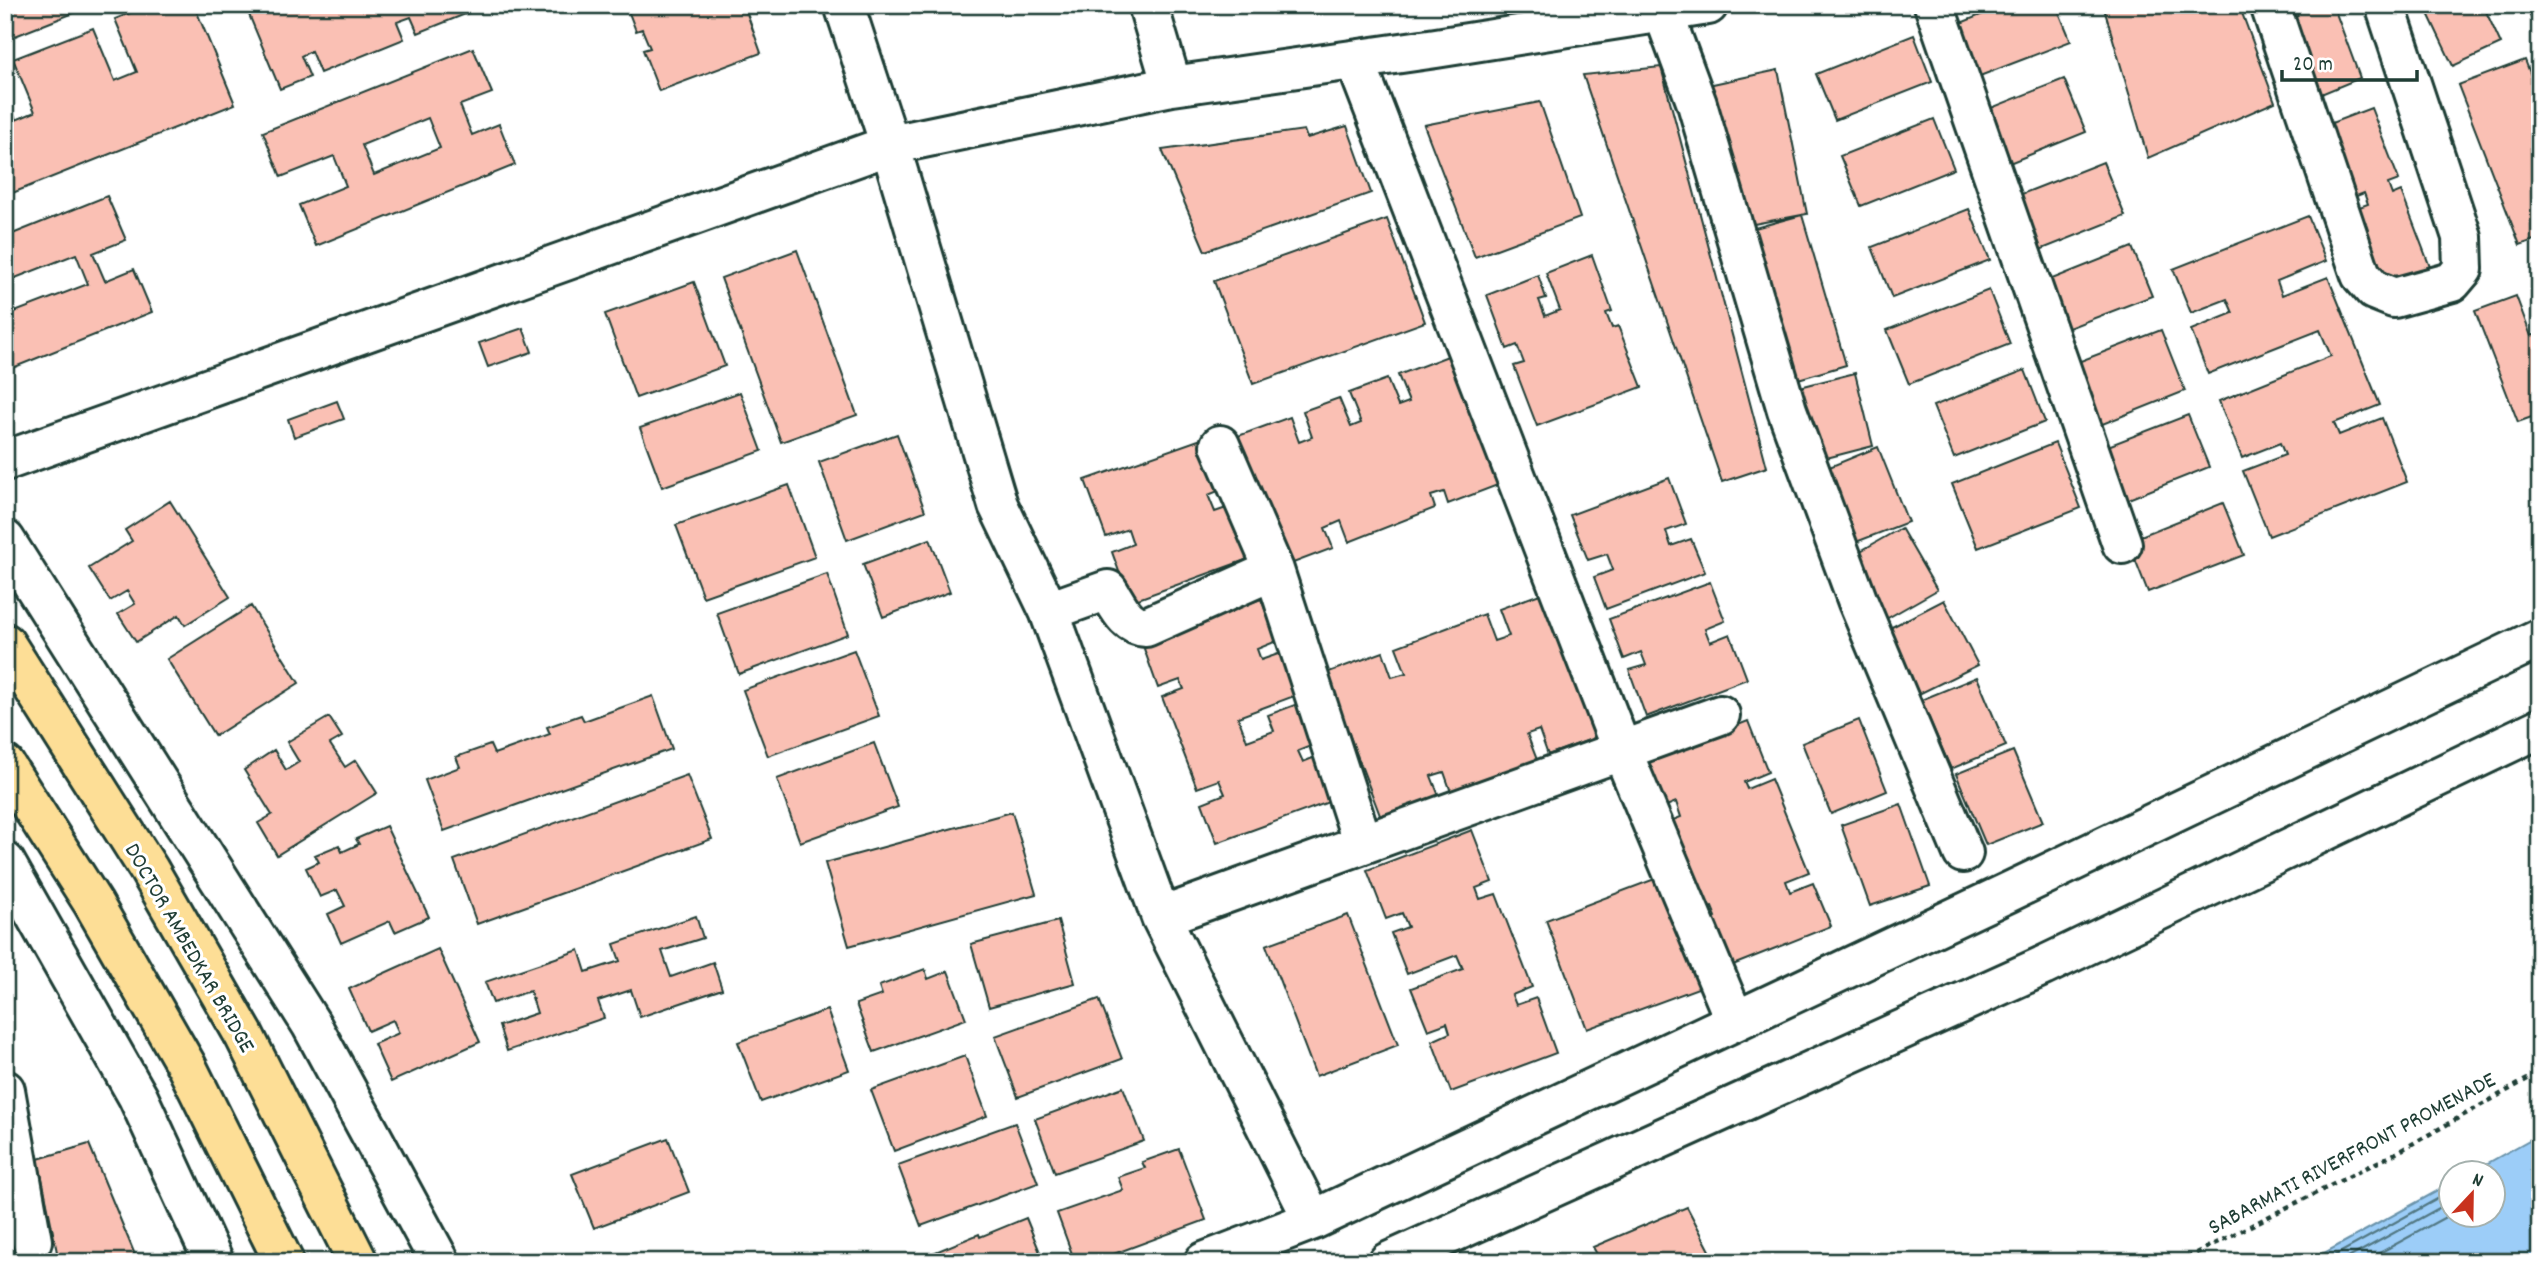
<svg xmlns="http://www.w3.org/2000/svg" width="2545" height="1267" font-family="Dekko,sans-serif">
	<rect width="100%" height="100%" fill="#fff"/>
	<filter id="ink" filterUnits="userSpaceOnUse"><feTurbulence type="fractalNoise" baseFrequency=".0143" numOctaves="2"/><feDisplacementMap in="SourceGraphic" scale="14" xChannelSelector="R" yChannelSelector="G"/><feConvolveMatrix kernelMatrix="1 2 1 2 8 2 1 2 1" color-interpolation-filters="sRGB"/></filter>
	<g filter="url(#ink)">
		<!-- water -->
		<path fill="#9ccdf8" stroke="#6a93aa" stroke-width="2" d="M2540 1134V1262H2308L2450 1184V1214H2492V1172H2472Z"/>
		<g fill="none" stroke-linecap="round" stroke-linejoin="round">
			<!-- shore -->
			<path stroke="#517782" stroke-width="2" d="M2323 1262 2450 1192
				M2341 1262 2450 1202
				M2363 1262 2451 1214"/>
		</g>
		<!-- building -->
		<path fill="#fac0b4" stroke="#1f3d34" stroke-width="2" fill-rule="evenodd" d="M5 5H94L5 40Z
			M150 5H194L235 104 5 196V95L16 120 35 112 13 59 93 28 115 81 137 72 115 19Z
			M245 5H488L418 33 411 17 397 22 404 39 320 73 311 51 301 56 310 77 280 89Z
			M626 5H744L761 53 659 91 643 50 650 48 642 29 636 31Z
			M2005 5H2056L2071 41 1972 79 1951 27Z
			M2103 5H2239L2275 102 2148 158Z
			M2295 5H2333L2360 78 2314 97 2285 21 2298 16Z
			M2424 5H2483L2501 44 2453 66Z
			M2525 5H2540V21L2534 24Z
			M1914 35 1932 82 1835 120 1816 74Z
			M473 48 492 93 460 105 472 135 499 124 515 165 316 246 299 205 346 186 334 156 281 177 263 132ZM428 118 440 148 374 175 362 145Z
			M2525 60 2540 99V238L2520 245 2458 85Z
			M1661 67 1767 467 1722 482 1583 75Z
			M1778 70 1807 214 1738 227 1708 85Z
			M2064 79 2086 132 2002 166 1981 112Z
			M1540 102 1580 218 1475 257 1424 125Z
			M2371 108 2399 180 2388 184 2392 195 2401 191 2430 267 2380 285 2351 210 2368 204 2364 193 2354 197 2326 125Z
			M1934 119 1954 169 1861 206 1840 156Z
			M1347 126 1371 193 1205 251 1162 150 1304 130 1307 138Z
			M2103 162 2125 216 2030 254 2009 199Z
			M107 196 126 240 93 253 105 281 134 269 152 312 5 371V288L15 312 88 284 76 254 5 282V237Z
			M1969 209 1990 260 1892 298 1872 247Z
			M1802 215 1846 365 1788 382 1744 231Z
			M2308 216 2326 261 2277 281 2282 295 2328 277 2380 405 2334 423 2339 435 2382 418 2407 482 2269 536 2243 471 2285 455 2280 443 2242 458 2219 401 2331 356 2320 330 2208 374 2191 330 2233 313 2227 299 2191 313 2173 269Z
			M1387 219 1425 322 1253 384 1214 281Z
			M2132 247 2152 296 2061 331 2042 283Z
			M797 250 857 415 781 442 721 278Z
			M1592 255 1612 311 1606 313 1612 328 1618 326 1642 387 1537 426 1514 366 1524 363 1517 345 1507 349 1487 295 1538 275 1546 298 1539 300 1545 316 1560 310 1546 273Z
			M694 282 725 366 636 398 605 314Z
			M1989 290 2010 344 1909 384 1887 330Z
			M2516 296 2531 336 2540 333V414L2518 422 2475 311Z
			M523 328 532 352 488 367 479 343Z
			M2161 330 2185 391 2095 427 2070 365Z
			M1453 354 1503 483 1448 504 1444 492 1431 496 1435 508 1349 542 1341 521 1325 528 1333 548 1280 568 1230 439 1290 417 1299 442 1312 437 1303 411 1339 398 1351 427 1361 423 1349 393 1387 379 1398 406 1409 402 1398 375Z
			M2025 370 2045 422 1954 458 1933 406Z
			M1855 373 1873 446 1815 461 1796 388Z
			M740 392 762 451 662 487 640 428Z
			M337 401 344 419 294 437 288 419Z
			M2188 415 2209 467 2121 502 2100 449Z
			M897 434 925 511 847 540 819 462Z
			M1207 437 1226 488 1208 495 1215 512 1232 506 1251 558 1130 602 1112 552 1133 544 1128 529 1106 537 1085 480Z
			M2055 443 2081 508 1978 548 1952 484Z
			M1878 447 1908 522 1851 544 1822 470Z
			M1669 478 1686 524 1666 531 1671 546 1691 539 1705 572 1606 609 1594 577 1613 570 1607 554 1588 560 1570 515Z
			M789 485 815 557 703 597 676 525Z
			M170 501 230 597 185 625 179 615 136 642 118 614 135 604 127 591 110 601 89 568 132 541 125 530Z
			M2223 503 2244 555 2148 592 2128 541Z
			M1901 528 1937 590 1886 619 1850 557Z
			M930 539 950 592 883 617 863 564Z
			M827 574 848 634 739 674 717 613Z
			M1710 582 1725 621 1705 629 1710 642 1730 634 1747 679 1646 717 1629 670 1646 665 1641 652 1624 659 1609 619Z
			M1548 591 1603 735 1548 755 1539 730 1527 734 1537 760 1451 792 1444 772 1431 776 1439 796 1381 818 1326 673 1383 652 1392 677 1406 673 1396 647 1484 614 1494 641 1509 636 1499 609Z
			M1261 599 1277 641 1257 649 1261 660 1281 653 1297 695 1238 717 1247 741 1274 731 1268 715 1300 703 1316 744 1298 751 1303 762 1320 755 1337 799 1217 843 1202 803 1225 794 1219 780 1197 788 1162 697 1184 689 1180 680 1158 688 1142 643Z
			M1944 600 1978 665 1919 694 1886 630Z
			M251 606 299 683 215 736 167 659Z
			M854 650 879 716 768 756 743 690Z
			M1977 677 2006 746 1951 769 1921 700Z
			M653 696 672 749 444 831 425 780 460 767 456 757 490 745 494 754 550 734 547 727 581 715 584 721Z
			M329 717 342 737 330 744 345 767 356 760 377 793 277 855 258 823 272 815 244 770 274 750 286 770 299 762 287 742Z
			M1859 720 1887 791 1831 814 1802 743Z
			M1748 721 1768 772 1744 782 1747 789 1771 779 1809 872 1786 881 1790 892 1813 883 1831 926 1718 971 1699 923 1716 917 1712 907 1696 914 1660 825 1681 817 1676 802 1654 811 1636 766Z
			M874 743 898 807 800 842 777 779Z
			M2013 751 2043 822 1986 845 1956 774Z
			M687 775 712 839 477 924 454 860Z
			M1901 804 1930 886 1870 906 1841 825Z
			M1012 812 1036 894 849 946 825 863Z
			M386 826 429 917 395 932 390 921 341 943 328 914 345 906 337 890 320 897 306 868 319 862 315 855 339 845 342 852 359 844 356 839Z
			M1472 830 1492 882 1476 888 1480 899 1496 894 1532 987 1512 995 1516 1005 1536 998 1556 1053 1451 1092 1432 1041 1450 1033 1447 1023 1428 1030 1411 988 1463 969 1457 955 1407 974 1391 933 1408 927 1402 913 1386 919 1367 870Z
			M1660 877 1701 987 1587 1029 1546 920Z
			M1348 915 1398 1045 1316 1076 1266 945Z
			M696 916 703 938 662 951 671 977 713 962 722 989 640 1017 631 990 598 1001 604 1018 507 1051 499 1026 537 1013 530 991 493 1003 485 982 579 950 586 972 620 961 614 944Z
			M1058 921 1075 983 989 1007 971 944Z
			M438 949 480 1042 391 1082 374 1044 399 1033 393 1020 368 1031 349 989Z
			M925 969 928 979 948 971 966 1019 874 1052 856 1004 882 995 879 986Z
			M1099 999 1122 1059 1018 1097 995 1036Z
			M827 1010 849 1070 761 1102 738 1042Z
			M965 1056 987 1116 894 1151 871 1090Z
			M1123 1087 1144 1141 1055 1173 1035 1119Z
			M1015 1123 1038 1183 921 1226 898 1165Z
			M668 1138 689 1192 594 1228 572 1174Z
			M89 1144 138 1262H59L38 1159Z
			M1179 1149 1206 1220 1092 1262H1075L1057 1213 1123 1190 1118 1177 1145 1168 1142 1162Z
			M1687 1207 1716 1262H1601L1593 1247Z
			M1026 1218 1044 1262H917L916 1260 979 1234 980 1237Z"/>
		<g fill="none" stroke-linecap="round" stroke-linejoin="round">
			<!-- minor casing -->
			<g stroke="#1f3d34" stroke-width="44">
				<path id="minor" d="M844 5 890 145 998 505 1049 611 1161 917 1313 1220
					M1148 5 1172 86
					M1934 5 2122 544
					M2270 5 2361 275 2374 290 2394 298 2452 282 2463 269 2462 237 2385 5
					M1663 12 1697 104 1787 410 1858 602 1963 853
					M1355 60 1622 751 1735 1021
					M1220 445 1274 570 1363 844
					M5 461 890 145 1172 86 1436 48 1708 5
					M5 540 311 1024 440 1262
					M1049 611 1108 590C1118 605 1125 626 1146 627L1274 570
					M5 862 138 1097 214 1262
					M1161 917 1720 715
					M5 1090 32 1241
					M1204 1262 1313 1220 2009 892 2540 638
					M1388 1262 2043 966 2540 728"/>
			</g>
			<!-- major casing -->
			<g stroke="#1f3d34" stroke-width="44">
				<path id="major" d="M5 643 149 870 244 1035 358 1262
					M5 765 93 903 186 1065 284 1262"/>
			</g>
			<!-- path -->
			<path stroke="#1f3d34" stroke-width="4.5" stroke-dasharray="5 5" stroke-linecap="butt" d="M2178 1262 2398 1152 2540 1072"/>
			<!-- minor -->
			<use href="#minor" stroke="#fff" stroke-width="38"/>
			<!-- major -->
			<use href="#major" stroke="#fdde96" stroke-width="38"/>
		</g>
	</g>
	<g text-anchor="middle" stroke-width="6" stroke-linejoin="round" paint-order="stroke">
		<!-- street labels -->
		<g font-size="23" fill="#1f3d34" stroke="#fff">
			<text transform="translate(191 947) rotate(60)" y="8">DOCTOR AMBEDKAR BRIDGE</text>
			<text transform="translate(2351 1152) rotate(-28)" y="8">SABARMATI RIVERFRONT PROMENADE</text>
		</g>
	</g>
	<!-- margin -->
	<rect width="2545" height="1267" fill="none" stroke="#fff" stroke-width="28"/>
	<rect x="14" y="14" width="2517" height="1239" fill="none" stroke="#1f3d34" stroke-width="2.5" filter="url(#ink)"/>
	<!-- north arrow -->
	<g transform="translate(2472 1194) rotate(22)"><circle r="33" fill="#ffffff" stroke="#a5b1ae" stroke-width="2"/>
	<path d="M0-5L12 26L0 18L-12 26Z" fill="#c8321e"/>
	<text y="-10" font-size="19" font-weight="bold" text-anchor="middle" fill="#1f3d34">N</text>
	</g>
	<!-- scale -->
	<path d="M2282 70v10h135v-10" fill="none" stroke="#1f3d34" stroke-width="3.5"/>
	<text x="2293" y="70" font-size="21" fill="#1f3d34" stroke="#ffffff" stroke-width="5" paint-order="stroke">20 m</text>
</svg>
